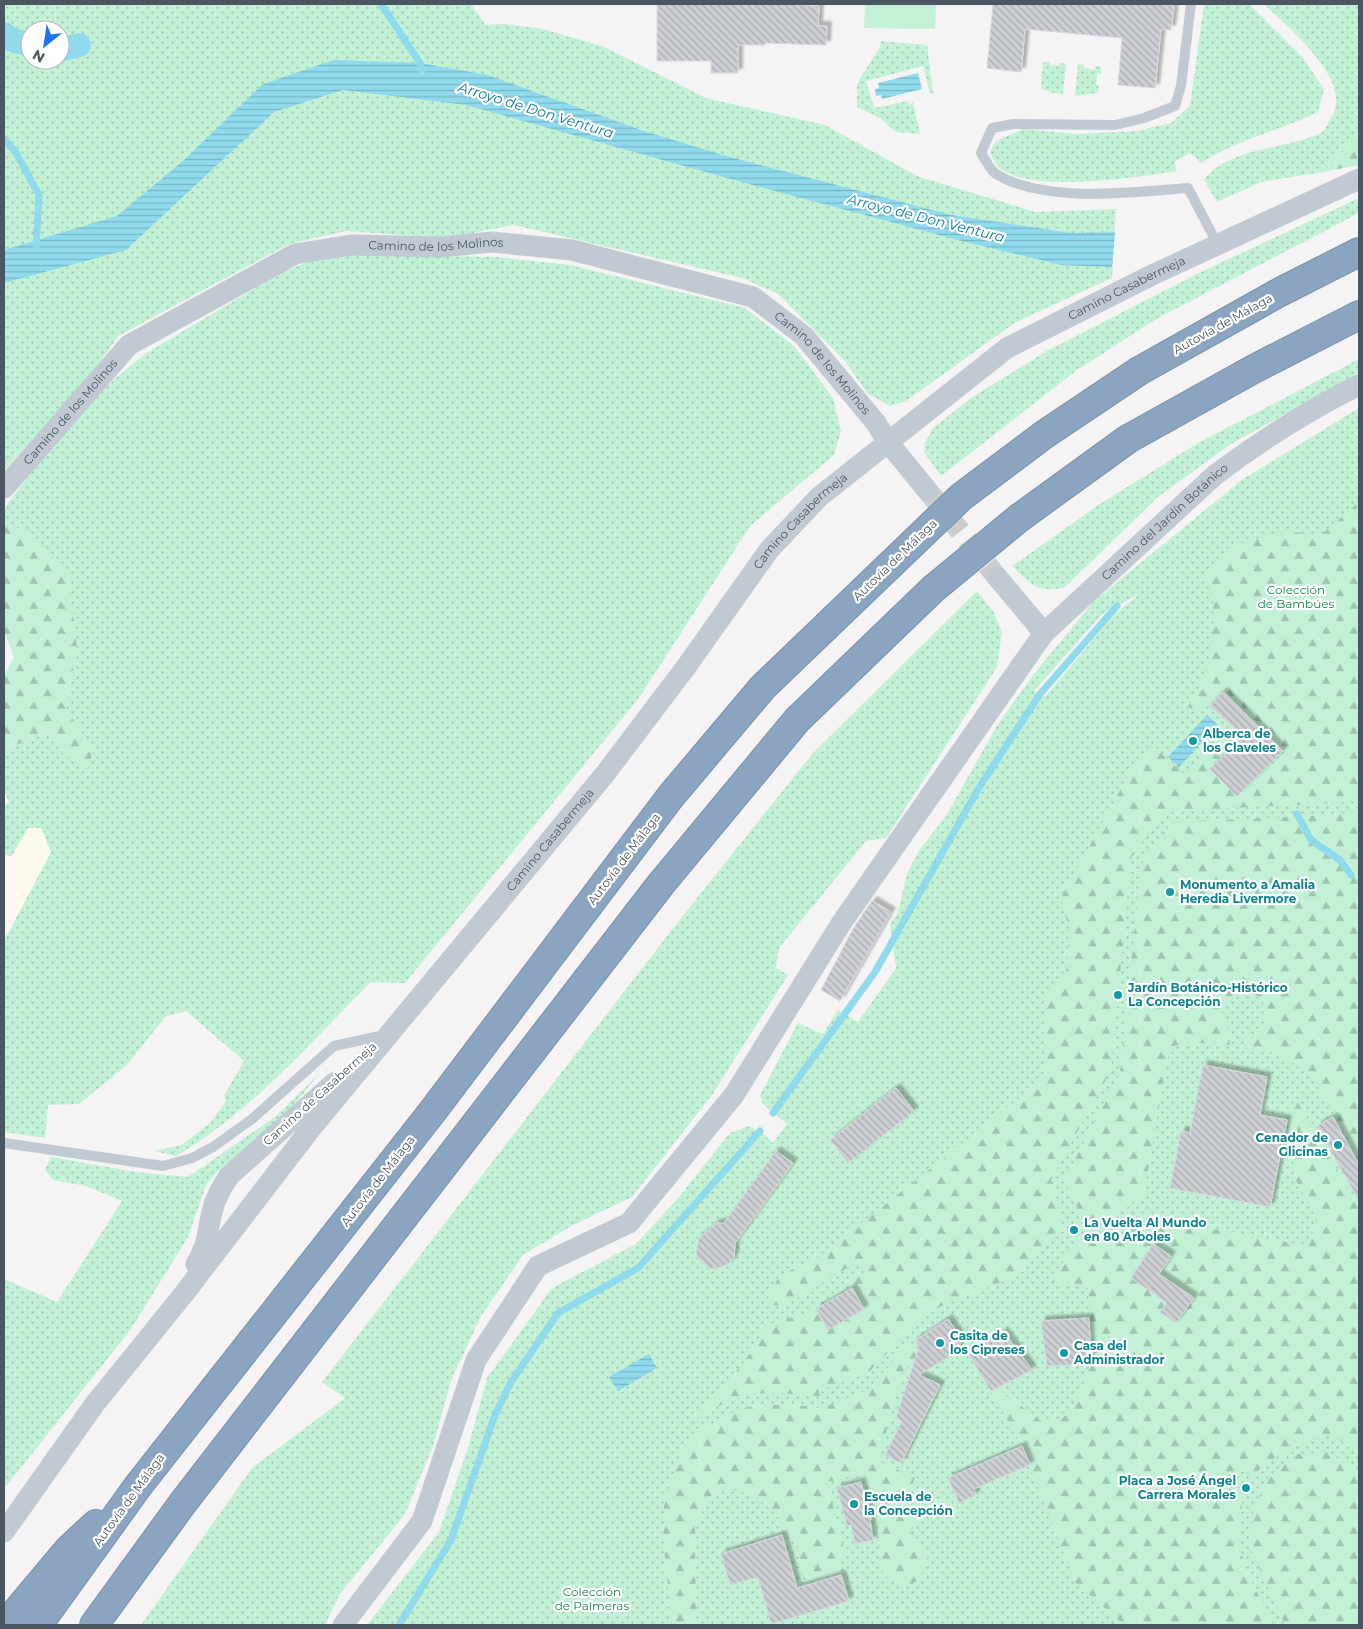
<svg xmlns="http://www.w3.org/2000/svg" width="1363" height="1629" font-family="Montserrat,sans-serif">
	<defs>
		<pattern id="grass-dots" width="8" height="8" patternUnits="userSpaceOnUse" patternTransform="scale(1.25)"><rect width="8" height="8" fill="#c3f1d5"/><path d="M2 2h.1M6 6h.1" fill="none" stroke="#a0c6b0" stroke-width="1.8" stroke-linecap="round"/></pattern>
		<pattern id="forest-firs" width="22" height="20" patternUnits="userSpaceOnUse" patternTransform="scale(1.25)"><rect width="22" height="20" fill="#c3f1d5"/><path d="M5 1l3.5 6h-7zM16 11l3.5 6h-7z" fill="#a0c6b0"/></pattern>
		<pattern id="water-rules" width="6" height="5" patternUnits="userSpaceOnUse" patternTransform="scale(1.25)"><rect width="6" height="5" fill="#90daee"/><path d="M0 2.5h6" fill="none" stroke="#78b4c4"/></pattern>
		<pattern id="building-back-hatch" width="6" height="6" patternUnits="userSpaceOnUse" patternTransform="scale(1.25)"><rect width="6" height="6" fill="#cdcfd5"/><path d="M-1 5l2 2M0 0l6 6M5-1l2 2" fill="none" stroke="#a8abb0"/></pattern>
		<filter id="shadow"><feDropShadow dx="4.5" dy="-4.5" stdDeviation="1" flood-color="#0004"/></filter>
	</defs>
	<rect width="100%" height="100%" fill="#f5f3f3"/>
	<!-- commercial -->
	<path fill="#fdf9ef" d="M51 731 52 853 4 941V750Z"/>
	<!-- grass -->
	<path fill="url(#grass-dots)" fill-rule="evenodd" d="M4 4H471L486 25 504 24 542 29 602 46 706 98 825 125 917 176 1035 212 1116 209 1112 278 1016 322 906 401 890 406 868 394 845 361 778 294 742 278 514 225 446 238 346 231 289 244 118 336 89 378 4 470ZM30 30H60V60H30Z
		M1204 4H1249L1303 58 1324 89 1318 112C1279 131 1238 139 1201 163L1190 153 1174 162 1177 171C1137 177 1033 194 1000 168 995 165 993 157 990 152L996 141 1023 129 1077 134 1136 131 1171 123 1190 106Z
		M1264 4H1359V135L1323 172 1261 182 1217 202 1204 180C1223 156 1253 152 1282 145 1291 143 1315 137 1322 132 1325 130 1328 123 1330 120 1357 82 1288 28 1264 4Z
		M881 41 927 45 933 93 930 94 923 66 866 81 874 108 908 101 909 105 913 103 920 134 896 132 880 118 857 107V83L880 47Z
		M1043 62H1050V65L1059 66 1060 63 1066 64 1063 94 1053 93 1041 88Z
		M1078 64H1084V68L1095 70V66L1101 67V74H1097L1096 85H1099L1098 93 1075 96Z
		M1359 198V213L1158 318 1077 370 941 476 924 452 925 443 933 428 971 398 1045 352 1199 273Z
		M352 255 496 257 570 265 745 308 794 346 833 398 841 431 834 455 750 526 639 698 405 983 371 982C310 1043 251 1112 176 1156L154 1151 182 1145 210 1123 226 1101 224 1095 244 1061 186 1011 165 1017 127 1065 79 1104 48 1105 45 1138 4 1132V941L51 852 41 828H28L11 857 4 854V805L9 802 4 791V750L51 731 62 754 93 752 66 708 77 648 35 537 4 521V512L8 503 45 455 110 383 145 354 279 274 307 262Z
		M1359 359V373L1231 444 1158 497 1064 588C1035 593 1031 584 1012 566L1100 504 1198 443Z
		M1359 408V1625H367L439 1532 468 1448 487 1378 552 1288 636 1244 679 1197 730 1133 748 1126 760 1131 773 1143 787 1124 763 1104 760 1095 798 1023 823 1034 838 1010 858 1022 896 968 890 925 898 912 907 874 918 852 947 814 998 724 1034 674 1094 601 1243 479ZM1139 594 1113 616 1045 697 1034 691 1102 614Z
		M977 591 993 611 1002 632 997 667 886 838 866 841 779 948 776 968 788 975 712 1095 632 1197 571 1226 523 1255 481 1316 451 1381 433 1446 405 1514 340 1594 325 1625H141L252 1468 345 1398 322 1382 685 913 813 753Z
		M320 1073 280 1122 217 1172 206 1185 188 1237 131 1329 4 1489V1279L57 1302 122 1201 86 1186 53 1180 45 1170 51 1157 136 1172 188 1177 275 1117Z"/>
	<!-- forest -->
	<path fill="url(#forest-firs)" d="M1359 135V165L1323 172Z
		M1359 502V799L1339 803 1165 811 1131 858 1111 1070 1051 1180 1063 1227 1013 1277 925 1313 867 1374 819 1390 820 1397C801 1395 781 1392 762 1393 731 1395 703 1414 678 1431V1428C711 1398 747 1368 765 1326L816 1309 828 1330 864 1309 848 1283 866 1271 859 1261 785 1305 764 1306 779 1276 820 1256 1017 1100 1046 1070V997L1067 969 1069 929 1061 898 1129 774 1152 744 1185 775 1231 726 1272 765 1286 750 1223 689 1198 715 1188 706C1209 682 1216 629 1213 598 1212 591 1208 583 1206 576L1238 544 1284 531 1321 535Z
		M4 521 35 537 68 570 77 648 66 708 93 752 87 770 62 754 51 731 4 750V676L14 657 4 631Z
		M1359 811V1156L1309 1072 1278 1055 1245 1048 1247 1036C1255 1035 1262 1030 1265 1022 1267 1016 1267 1009 1263 1003 1246 975 1204 1005 1232 1032L1229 1045 1203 1043 1170 1046 1143 1197 1110 1219 1083 1220 1064 1180 1120 1073 1141 865 1172 822 1333 815Z
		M1294 1096 1357 1203 1359 1202V1455L1332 1434C1299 1443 1276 1453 1251 1477L1239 1468 1234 1482 1243 1495C1239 1529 1236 1552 1252 1583 1259 1598 1269 1609 1273 1625H1124L1075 1582 1022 1446 991 1391 997 1388 1041 1421 1057 1420 1071 1413 1091 1364 1088 1288 1052 1282 1078 1235 1118 1237 1160 1213 1208 1228 1309 1246 1316 1218 1294 1177 1291 1122Z
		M909 1344 920 1358 903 1371 878 1461 915 1478 903 1503 925 1513 910 1532 928 1555 921 1579 903 1588 883 1575 879 1548 882 1542 865 1473 827 1482 846 1557H840L844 1573 804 1580 796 1541 773 1511 754 1495 728 1489 709 1500 695 1525 696 1625H672L664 1548V1503L683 1448 706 1427 740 1409 764 1405H796L821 1408 866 1391Z
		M1326 1452 1359 1471V1625H1285L1251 1550 1253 1510 1268 1478 1298 1454Z"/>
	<!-- pitch -->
	<path fill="#c3f1d5" d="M865 4H936L935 29 864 28Z"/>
	<!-- water -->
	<path fill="url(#water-rules)" d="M334 60 420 63 488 75 641 130 726 156 951 215 1071 233 1115 232 1112 267 1061 265 958 240 727 178 466 105 343 90 274 112 126 250 4 283V250L117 216 183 161 263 84Z
		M918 73 922 89 882 99 881 95 876 96 875 89 879 88 878 83Z
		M1207 715 1218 725 1179 767 1168 757Z
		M649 1354 657 1368 618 1391 609 1377Z"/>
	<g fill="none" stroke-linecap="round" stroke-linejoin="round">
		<!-- stream -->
		<path stroke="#90daee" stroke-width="7" d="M381 4 420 63 422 71
			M4 139 15 151 39 195 36 248
			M1297 814 1311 840 1340 860 1351 875
			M773 1113 875 972 980 786 1040 694 1117 606
			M399 1625 451 1540 495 1415 511 1382 558 1313 638 1268 760 1131"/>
		<!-- canal -->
		<path stroke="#90daee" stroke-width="24" d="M4 34 12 40 30 45
			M60 50 79 45"/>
	</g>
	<!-- building -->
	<path fill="url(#building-back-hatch)" stroke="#d7d9de" filter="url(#shadow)" d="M657 4H781L819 6 818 26H827L826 45 765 43V45H738V73H711V61H657Z
		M993 4H1161L1174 6 1171 30 1161 29 1155 88 1118 85 1122 38 1025 29 1021 72 987 68Z
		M1223 692 1283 751 1237 796 1210 769 1243 736 1210 706Z
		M872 901 891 912 840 1001 821 990 853 929Z
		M1203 1065 1267 1077 1260 1115 1287 1120 1270 1207 1170 1188 1181 1131 1190 1133Z
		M896 1088 914 1111 848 1163 830 1140Z
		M1333 1117 1359 1165V1201L1317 1126Z
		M776 1151 793 1163 735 1243 734 1257 730 1263 715 1269 708 1268 696 1256 698 1240 717 1223H724Z
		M1153 1244 1171 1256 1159 1274 1194 1298 1176 1323 1160 1312 1167 1303 1131 1278Z
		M852 1288 864 1309 828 1330 816 1309Z
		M1089 1318 1091 1364 1047 1366 1041 1321Z
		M948 1319 962 1340 957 1351 919 1375 940 1385 901 1463 885 1455 902 1421 896 1418 919 1347 915 1341Z
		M1004 1332 1032 1370 991 1391 969 1355Z
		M1022 1446 1030 1465 974 1489 976 1495 959 1503 948 1478Z
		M861 1482 871 1520H870L873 1540 855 1544 851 1525 847 1526 837 1488Z
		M782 1535 797 1588 841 1575 849 1601 771 1624 758 1577 730 1585 721 1554Z"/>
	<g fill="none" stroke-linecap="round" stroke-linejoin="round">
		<!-- street-tunnel -->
		<path stroke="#caccce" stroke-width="21" stroke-dasharray="21 11" stroke-linecap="butt" d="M927 490 997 577"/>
		<!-- highway casing -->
		<g stroke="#7690ad" stroke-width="30">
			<path id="highway" d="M5 1625 69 1549 96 1524
				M38 1625 138 1486 432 1112 671 796 763 687 961 497 1045 434 1139 371 1280 292 1359 252
				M94 1625 182 1504 661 884 797 720 933 589 1019 518 1128 439 1252 370 1359 315"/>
		</g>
		<!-- lane -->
		<path stroke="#c1cad2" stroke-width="10" d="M1191 4 1181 86 1175 106 1144 118 1115 125 1013 124 992 128 981 153C985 159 990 170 996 174 1045 204 1132 192 1188 188L1218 245
			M4 1143 163 1166 192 1158 213 1147 252 1119 334 1046 384 1035"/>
		<!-- street -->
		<g stroke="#c1cad2" stroke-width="21">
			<path id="s1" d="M4 488 129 345 295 254 351 245 440 247 492 242 572 250 753 297 804 336 876 423 887 441 927 490"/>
			<path d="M997 577 1044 633"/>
			<path d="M196 1264C209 1243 206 1235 212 1212 215 1198 222 1187 229 1176L335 1082"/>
			<path id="s2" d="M4 1532 94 1405 183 1295 312 1127 605 774 686 667 769 550 819 497 1007 348 1150 276 1359 179"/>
			<path id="s3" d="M343 1625 422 1521 476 1360 538 1266 629 1223 734 1095 842 922 1044 633 1215 475C1260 441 1309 410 1359 385"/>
		</g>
		<!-- highway -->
		<use href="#highway" stroke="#8ba5c1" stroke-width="28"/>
	</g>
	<!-- markers -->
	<g fill="#0f9aa8" stroke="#fff" stroke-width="2">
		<circle cx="1193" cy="741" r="5"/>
		<circle cx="1170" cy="892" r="5"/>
		<circle cx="1118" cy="995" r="5"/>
		<circle cx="1338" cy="1145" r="5"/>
		<circle cx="1074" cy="1230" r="5"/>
		<circle cx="940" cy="1343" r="5"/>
		<circle cx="1064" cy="1353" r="5"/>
		<circle cx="1246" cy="1488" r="5"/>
		<circle cx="854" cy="1504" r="5"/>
	</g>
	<g text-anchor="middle" stroke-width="4.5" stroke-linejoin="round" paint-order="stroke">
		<!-- street labels -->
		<g font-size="12" fill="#4a5661" stroke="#fff">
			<text dy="4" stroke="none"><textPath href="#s1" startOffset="521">Camino de los Molinos</textPath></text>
			<text dy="4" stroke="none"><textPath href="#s2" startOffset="1692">Camino Casabermeja</textPath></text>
			<text transform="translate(1223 324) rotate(-29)" y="4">Autovía de Málaga</text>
			<text dy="4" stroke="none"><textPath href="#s1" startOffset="941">Camino de los Molinos</textPath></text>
			<text dy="4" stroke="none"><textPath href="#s1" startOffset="101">Camino de los Molinos</textPath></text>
			<text dy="4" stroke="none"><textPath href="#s2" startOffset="1288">Camino Casabermeja</textPath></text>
			<text dy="4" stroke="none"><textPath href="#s3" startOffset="1400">Camino del Jardín Botánico</textPath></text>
			<text transform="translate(895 560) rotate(-44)" y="4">Autovía de Málaga</text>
			<text dy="4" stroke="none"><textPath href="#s2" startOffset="882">Camino Casabermeja</textPath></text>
			<text transform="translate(624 859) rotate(-53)" y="4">Autovía de Málaga</text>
			<text transform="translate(320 1094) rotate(-42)" y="4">Camino de Casabermeja</text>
			<text transform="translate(378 1181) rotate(-52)" y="4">Autovía de Málaga</text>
			<text transform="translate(129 1500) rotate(-54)" y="4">Autovía de Málaga</text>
		</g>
		<!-- park labels -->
		<g font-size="12" fill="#17864f" stroke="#fff">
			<text x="1296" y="594">Colección<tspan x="1296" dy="14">de Bambúes</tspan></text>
			<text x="592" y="1596">Colección<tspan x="592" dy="14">de Palmeras</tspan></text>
		</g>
		<!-- culture labels -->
		<g font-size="12" font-weight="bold" fill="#0d838f" stroke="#fff" text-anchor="start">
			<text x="1203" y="738">Alberca de<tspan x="1203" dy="14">los Claveles</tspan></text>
			<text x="1180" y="889">Monumento a Amalia<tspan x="1180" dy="14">Heredia Livermore</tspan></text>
			<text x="1128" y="992">Jardín Botánico-Histórico<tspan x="1128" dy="14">La Concepción</tspan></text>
			<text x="1328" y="1142" text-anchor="end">Cenador de<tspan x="1328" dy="14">Glicinas</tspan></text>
			<text x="1084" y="1227">La Vuelta Al Mundo<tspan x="1084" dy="14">en 80 Arboles</tspan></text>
			<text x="950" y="1340">Casita de<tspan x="950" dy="14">los Cipreses</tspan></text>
			<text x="1074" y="1350">Casa del<tspan x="1074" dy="14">Administrador</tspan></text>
			<text x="1236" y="1485" text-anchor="end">Placa a José Ángel<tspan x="1236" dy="14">Carrera Morales</tspan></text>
			<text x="864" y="1501">Escuela de<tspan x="864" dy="14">la Concepción</tspan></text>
		</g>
		<!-- water labels -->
		<g font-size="14" font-style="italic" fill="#0c7c9b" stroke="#fff">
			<text transform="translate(536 110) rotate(17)" y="5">Arroyo de Don Ventura</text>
			<text transform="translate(926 218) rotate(14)" y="5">Arroyo de Don Ventura</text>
		</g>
	</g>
	<!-- border -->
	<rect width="1363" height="1629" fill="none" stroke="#4a5661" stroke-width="10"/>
	<!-- north arrow -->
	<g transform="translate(45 45) rotate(210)"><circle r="24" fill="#ffffff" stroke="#b7bbc0"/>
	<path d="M0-4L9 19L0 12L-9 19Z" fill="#1a73e8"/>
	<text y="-8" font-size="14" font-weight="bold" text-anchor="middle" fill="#4a5661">N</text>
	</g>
</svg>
